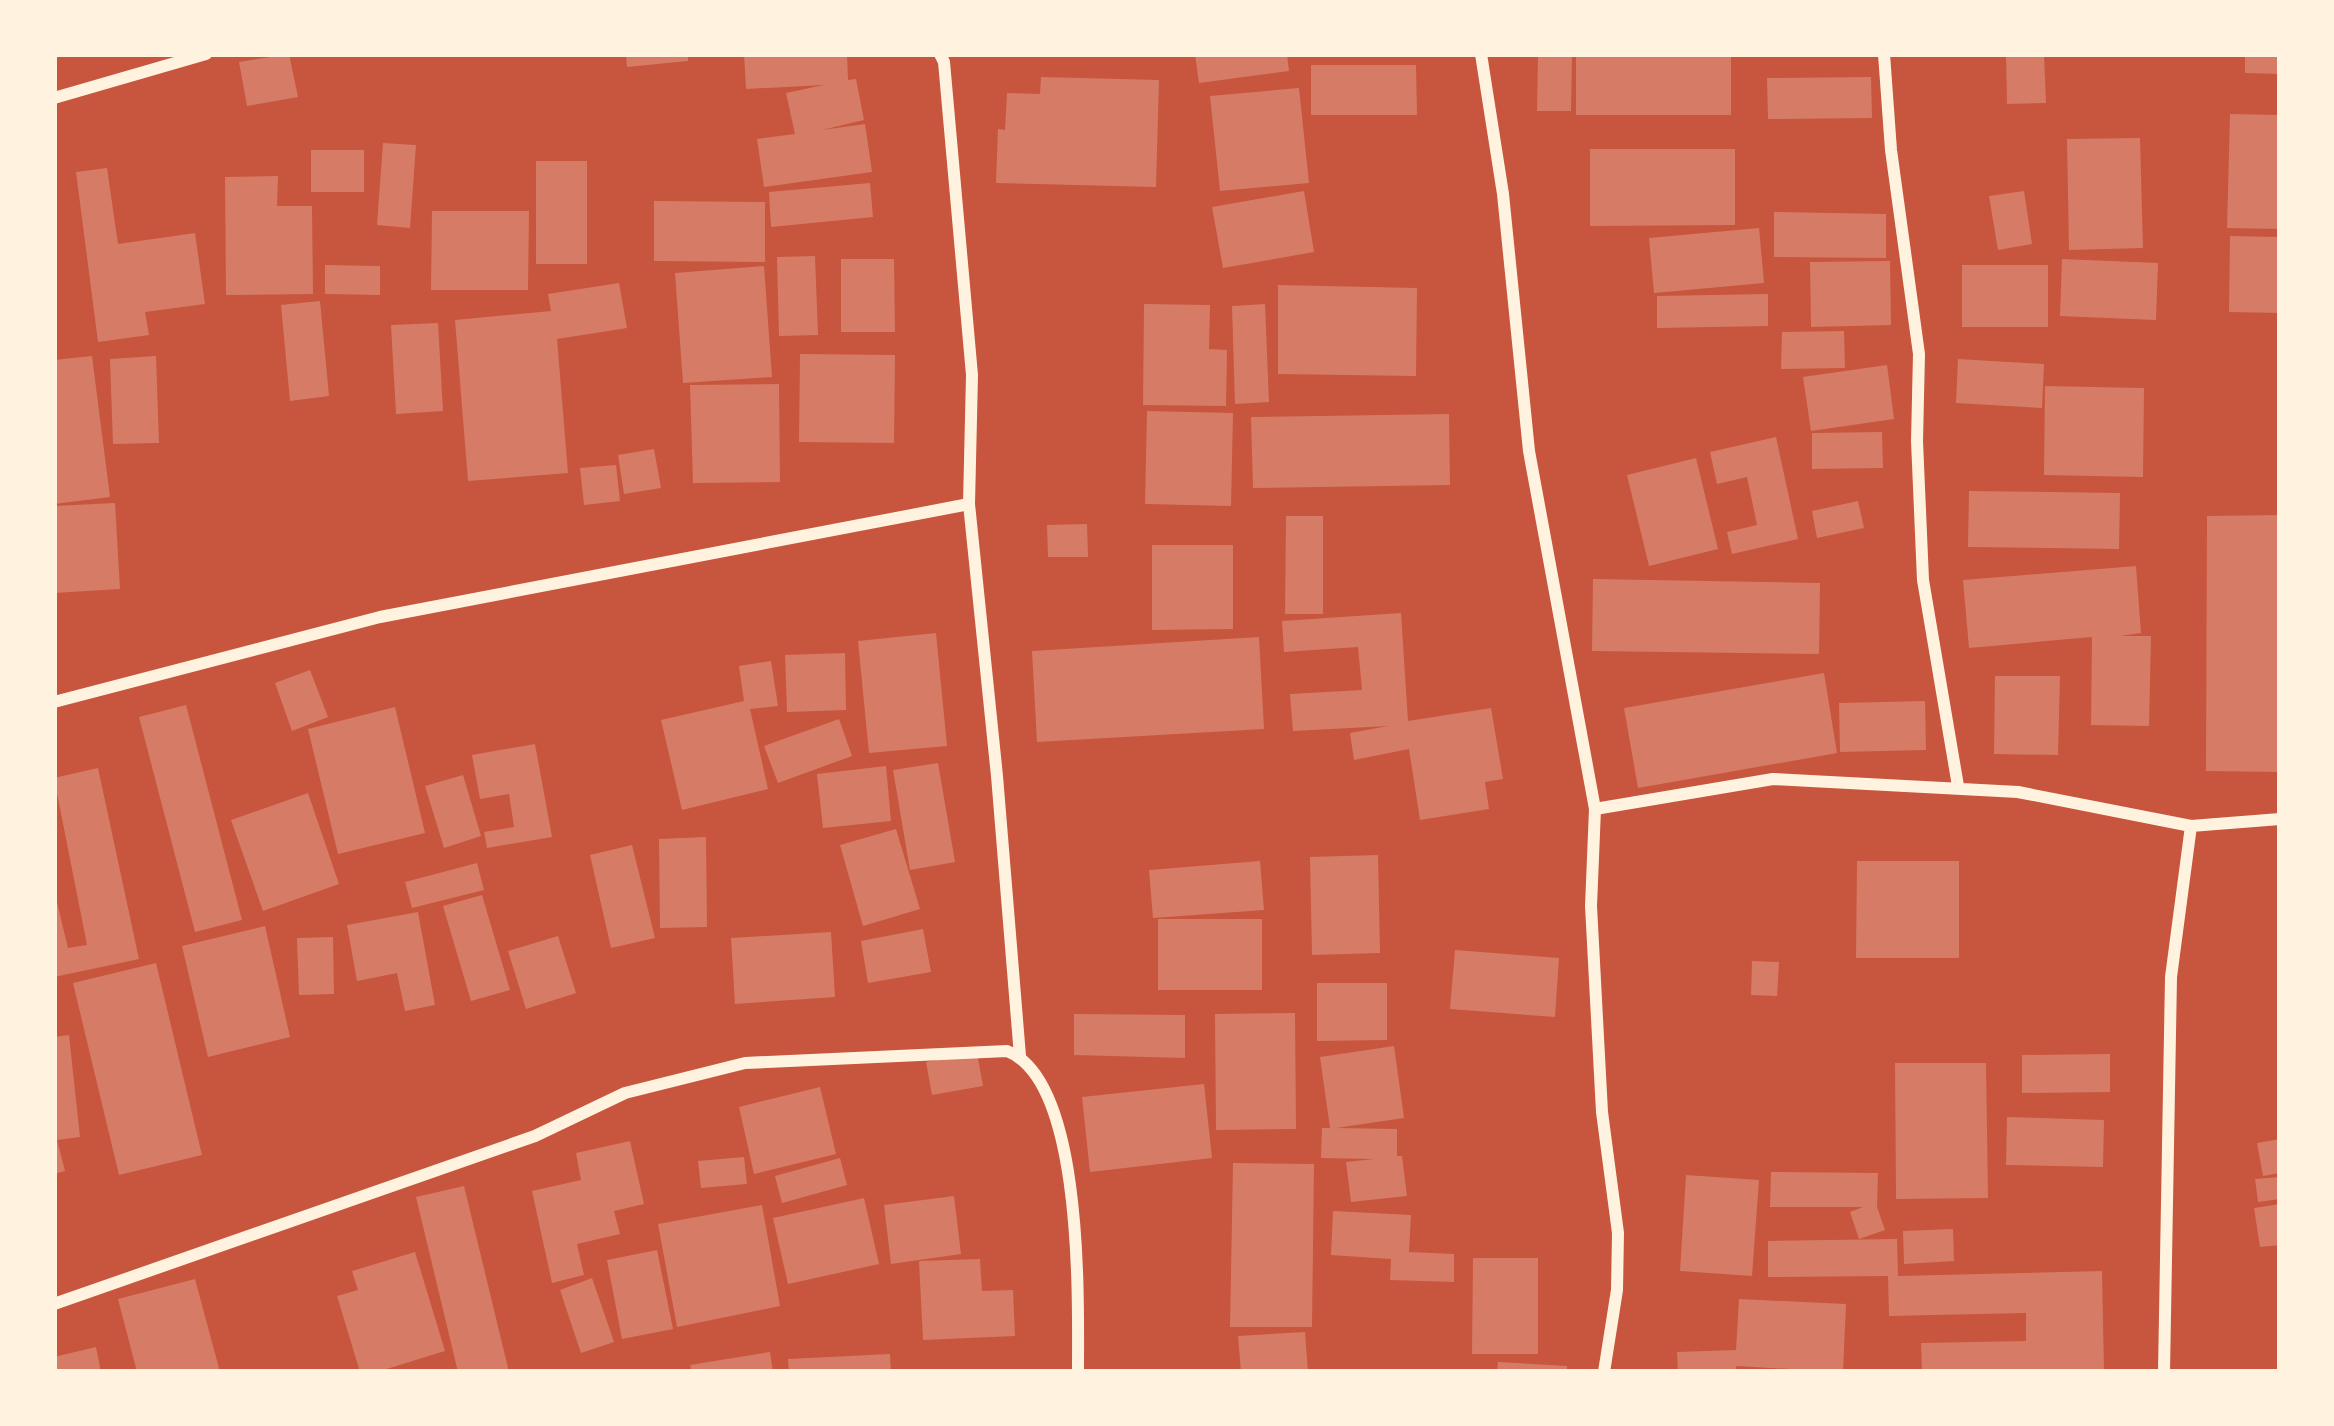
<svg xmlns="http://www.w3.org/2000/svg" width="2334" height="1426" font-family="'IBM Plex Sans',sans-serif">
	<rect width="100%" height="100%" fill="#c8553d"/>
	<!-- building -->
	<path fill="#d67c66" d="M289 54 298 97 247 106 239 62Z
		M626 54H688V61L627 67Z
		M744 54H847L848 80 856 79 864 120 822 130 865 124 872 172 764 187 757 139 795 134 786 93 824 85 746 89Z
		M1195 54H1287L1289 71 1199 83Z
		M1538 54H1572L1571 111H1537Z
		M1576 54H1731V115H1576Z
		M2006 54H2044L2046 103 2007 104Z
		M2245 54H2280V74L2245 73Z
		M1311 65H1416L1417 115H1311Z
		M1041 77 1159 80 1156 187 996 183 998 129 1005 130 1007 93 1040 94Z
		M1871 77 1872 118 1768 119 1767 78Z
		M1299 88 1309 183 1220 191 1210 96Z
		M2230 114 2280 115V229L2227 228Z
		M2140 138 2143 248 2069 250 2067 139Z
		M383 143 416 145 410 228 377 225Z
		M1590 149H1735V225L1590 226Z
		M311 150H364V192H311Z
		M536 161H587V264H536Z
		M107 168 118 244 195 233 205 304 145 312 149 335 98 342 76 172Z
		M278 176 277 206H312L313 294 226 295 225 177Z
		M870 183 873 217 771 227 769 192Z
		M1304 191 1314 252 1223 268 1212 207Z
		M2024 191 2032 244 1998 250 1989 196Z
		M654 201 765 202V262L654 261Z
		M432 211H529L528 290H431Z
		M1774 212 1886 214V258L1774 257Z
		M1759 228 1764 283 1654 293 1649 238Z
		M2230 236 2280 237V313L2229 312Z
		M815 256 818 335 779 336 777 257Z
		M841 259H894L895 332H841Z
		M2062 259 2158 263 2156 320 2060 316Z
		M1890 261 1891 325 1811 327 1810 262Z
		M325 265 380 266V295L325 294Z
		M1962 265H2048V327H1962Z
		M764 266 772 377 683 383 675 273Z
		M619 283 627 328 557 339 568 473 468 481 455 320 551 311 548 294Z
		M1278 285 1417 288 1416 376 1278 374Z
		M1768 294V326L1657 328V296Z
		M320 301 329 396 290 401 281 305Z
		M1144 304 1210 305 1209 349 1227 350 1226 406 1143 405Z
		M1265 304 1269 402 1235 404 1232 306Z
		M438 323 443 411 396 414 391 325Z
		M1844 331 1845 368 1781 369 1782 332Z
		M800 354 895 355 894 443 799 442Z
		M92 356 110 497 54 504V360Z
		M156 356 159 443 113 444 110 359Z
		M1958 359 2044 364 2042 408 1956 403Z
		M1887 365 1894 419 1811 431 1803 377Z
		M779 384 780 482 693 483 690 385Z
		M2045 386 2144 388 2143 477 2044 475Z
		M1147 411 1233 413 1231 506 1145 504Z
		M1449 414 1450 485 1253 488 1251 417Z
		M1882 432 1883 468 1812 469V433Z
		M1776 437 1798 539 1732 554 1727 532 1757 525 1747 477 1717 484 1710 452Z
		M654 449 661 488 624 494 618 455Z
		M1696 458 1718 549 1649 566 1627 475Z
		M616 465 620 501 584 505 580 468Z
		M1969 491 2120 493 2119 549 1968 547Z
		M1858 501 1864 528 1817 538 1812 511Z
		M115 503 120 589 54 593V506Z
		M2280 515V772L2206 771 2207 516Z
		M1286 516H1323V614H1285Z
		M1087 524 1088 557H1048L1047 525Z
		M1152 545H1233V629L1152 630Z
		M2136 566 2141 633 2120 636H2151L2149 726 2091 725 2092 637 1969 648 1963 580Z
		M1593 579 1820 583 1819 654 1592 651Z
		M1401 613 1408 721 1491 708 1503 779 1485 782 1489 809 1420 820 1409 749 1354 760 1350 733 1388 726 1293 731 1290 694 1362 690 1358 647 1284 652 1282 621Z
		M936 633 947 746 869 753 858 641Z
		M1259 637 1264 729 1037 742 1032 651Z
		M845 653 846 710 787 712 785 655Z
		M771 661 778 706 750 709 768 789 682 810 661 720 744 701 739 666Z
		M310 670 328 717 292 731 275 683Z
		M1824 673 1837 753 1638 788 1624 708Z
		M1995 676H2060L2058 755 1994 754Z
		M1925 701 1926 750 1840 752 1839 703Z
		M186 705 242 920 195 932 139 717Z
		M395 707 425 833 338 854 308 729Z
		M839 719 852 756 778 783 764 746Z
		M535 744 552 837 487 848 484 832 514 827 509 794 480 799 472 755Z
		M938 763 955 862 910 870 893 770Z
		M886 766 891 821 823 828 817 774Z
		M98 768 139 959 54 977V890L68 948 87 945 54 778Z
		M463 775 481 836 444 848 425 786Z
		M308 793 339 884 263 911 231 820Z
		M896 829 920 909 863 926 840 845Z
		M706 837 707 927 660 928 659 839Z
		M632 845 655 938 611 948 590 855Z
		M1378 855 1380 953 1312 955 1310 857Z
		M1260 861 1264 910 1153 918 1149 870Z
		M1857 861H1959V958H1856Z
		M477 863 484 890 412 908 405 882Z
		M482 895 510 990 471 1001 443 906Z
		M418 912 435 1005 405 1011 397 973 357 981 347 925Z
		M1158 919H1262V990H1158Z
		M265 926 290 1037 208 1057 182 946Z
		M923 929 931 972 868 983 861 941Z
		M831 932 835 997 735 1004 731 938Z
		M558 936 576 993 526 1009 508 951Z
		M333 937 334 994 299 995 297 938Z
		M1455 950 1559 958 1555 1017 1450 1009Z
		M1752 961 1779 962 1777 996 1751 995Z
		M156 963 202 1155 119 1175 73 983Z
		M1317 983H1387V1040L1317 1041Z
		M1295 1013 1296 1129 1216 1130 1215 1014Z
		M1074 1014 1185 1015V1058L1074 1055Z
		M69 1035 80 1137 57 1140 65 1171 54 1174V1037Z
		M1394 1046 1404 1118 1336 1128 1397 1129V1156H1402L1407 1196 1351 1202 1346 1162 1374 1159 1321 1158 1322 1128H1330L1320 1057Z
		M977 1053 983 1086 932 1095 926 1062Z
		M2110 1054V1092L2022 1093V1055Z
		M1895 1063H1986L1988 1198 1896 1199Z
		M1204 1084 1212 1158 1090 1172 1082 1097Z
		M820 1087 836 1154 754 1174 739 1107Z
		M2007 1117 2104 1120 2103 1167 2006 1165Z
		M2280 1139V1173L2263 1176 2257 1143Z
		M630 1141 644 1204 614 1211 620 1234 577 1244 584 1275 552 1283 532 1191 581 1180 576 1153Z
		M744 1157 747 1184 701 1188 698 1161Z
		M840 1158 847 1185 782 1203 775 1176Z
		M1233 1163 1314 1164 1312 1327H1230Z
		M1771 1172 1878 1173 1877 1207 1885 1230 1859 1239 1850 1212 1863 1207H1770Z
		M1686 1175 1759 1180 1752 1276 1680 1271Z
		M2280 1177V1199L2258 1202 2255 1179Z
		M464 1186 509 1372H458L416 1197Z
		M954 1196 961 1254 891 1264 884 1205Z
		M864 1198 879 1264 788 1284 773 1218Z
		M2280 1204V1245L2260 1247 2254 1208Z
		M762 1205 780 1306 677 1327 658 1224Z
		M1333 1211 1411 1215 1409 1252 1454 1254V1282L1390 1280 1391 1259 1331 1255Z
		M1953 1229 1954 1261 1904 1264 1903 1231Z
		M1897 1239 1898 1276 2102 1271 2104 1371 1922 1372 1921 1343 2026 1341V1313L1889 1316 1888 1276 1768 1277V1241Z
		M657 1250 673 1329 622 1339 607 1260Z
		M415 1252 445 1351 377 1372H360L337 1296 358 1290 352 1271Z
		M1473 1258H1538V1354H1472Z
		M980 1259 982 1291 1013 1290 1015 1336 923 1340 919 1261Z
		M592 1278 614 1342 581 1353 560 1290Z
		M195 1279 220 1372H137L118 1299Z
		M1739 1299 1846 1304 1843 1372 1736 1366 1737 1372H1678L1677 1352 1736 1350Z
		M1305 1332 1308 1372H1241L1238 1336Z
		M96 1347 101 1372H54V1357Z
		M770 1352 773 1372H692L690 1365Z
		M890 1354 891 1372H789L788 1359Z
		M1498 1362 1567 1366V1372H1497Z"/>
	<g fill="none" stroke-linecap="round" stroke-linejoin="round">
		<!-- minor -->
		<path stroke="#fff3e0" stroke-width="12" d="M940 54 944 62 972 375 969 504 997 776 1020 1056
			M1481 54 1503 194 1529 451 1595 809 1591 906 1602 1112 1618 1233 1617 1290 1604 1372
			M1884 54 1891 150 1919 354 1917 441 1923 580 1958 786
			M54 98 206 54
			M54 702 380 617 969 504
			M1595 809 1773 779 2018 792 2191 826
			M54 1304 535 1136 625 1093 745 1063 1007 1051C1084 1081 1078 1300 1078 1372
			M2164 1372 2171 977 2191 826 2280 819"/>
	</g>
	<!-- border -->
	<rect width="2334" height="1426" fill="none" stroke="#fff3e0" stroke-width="114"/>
</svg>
